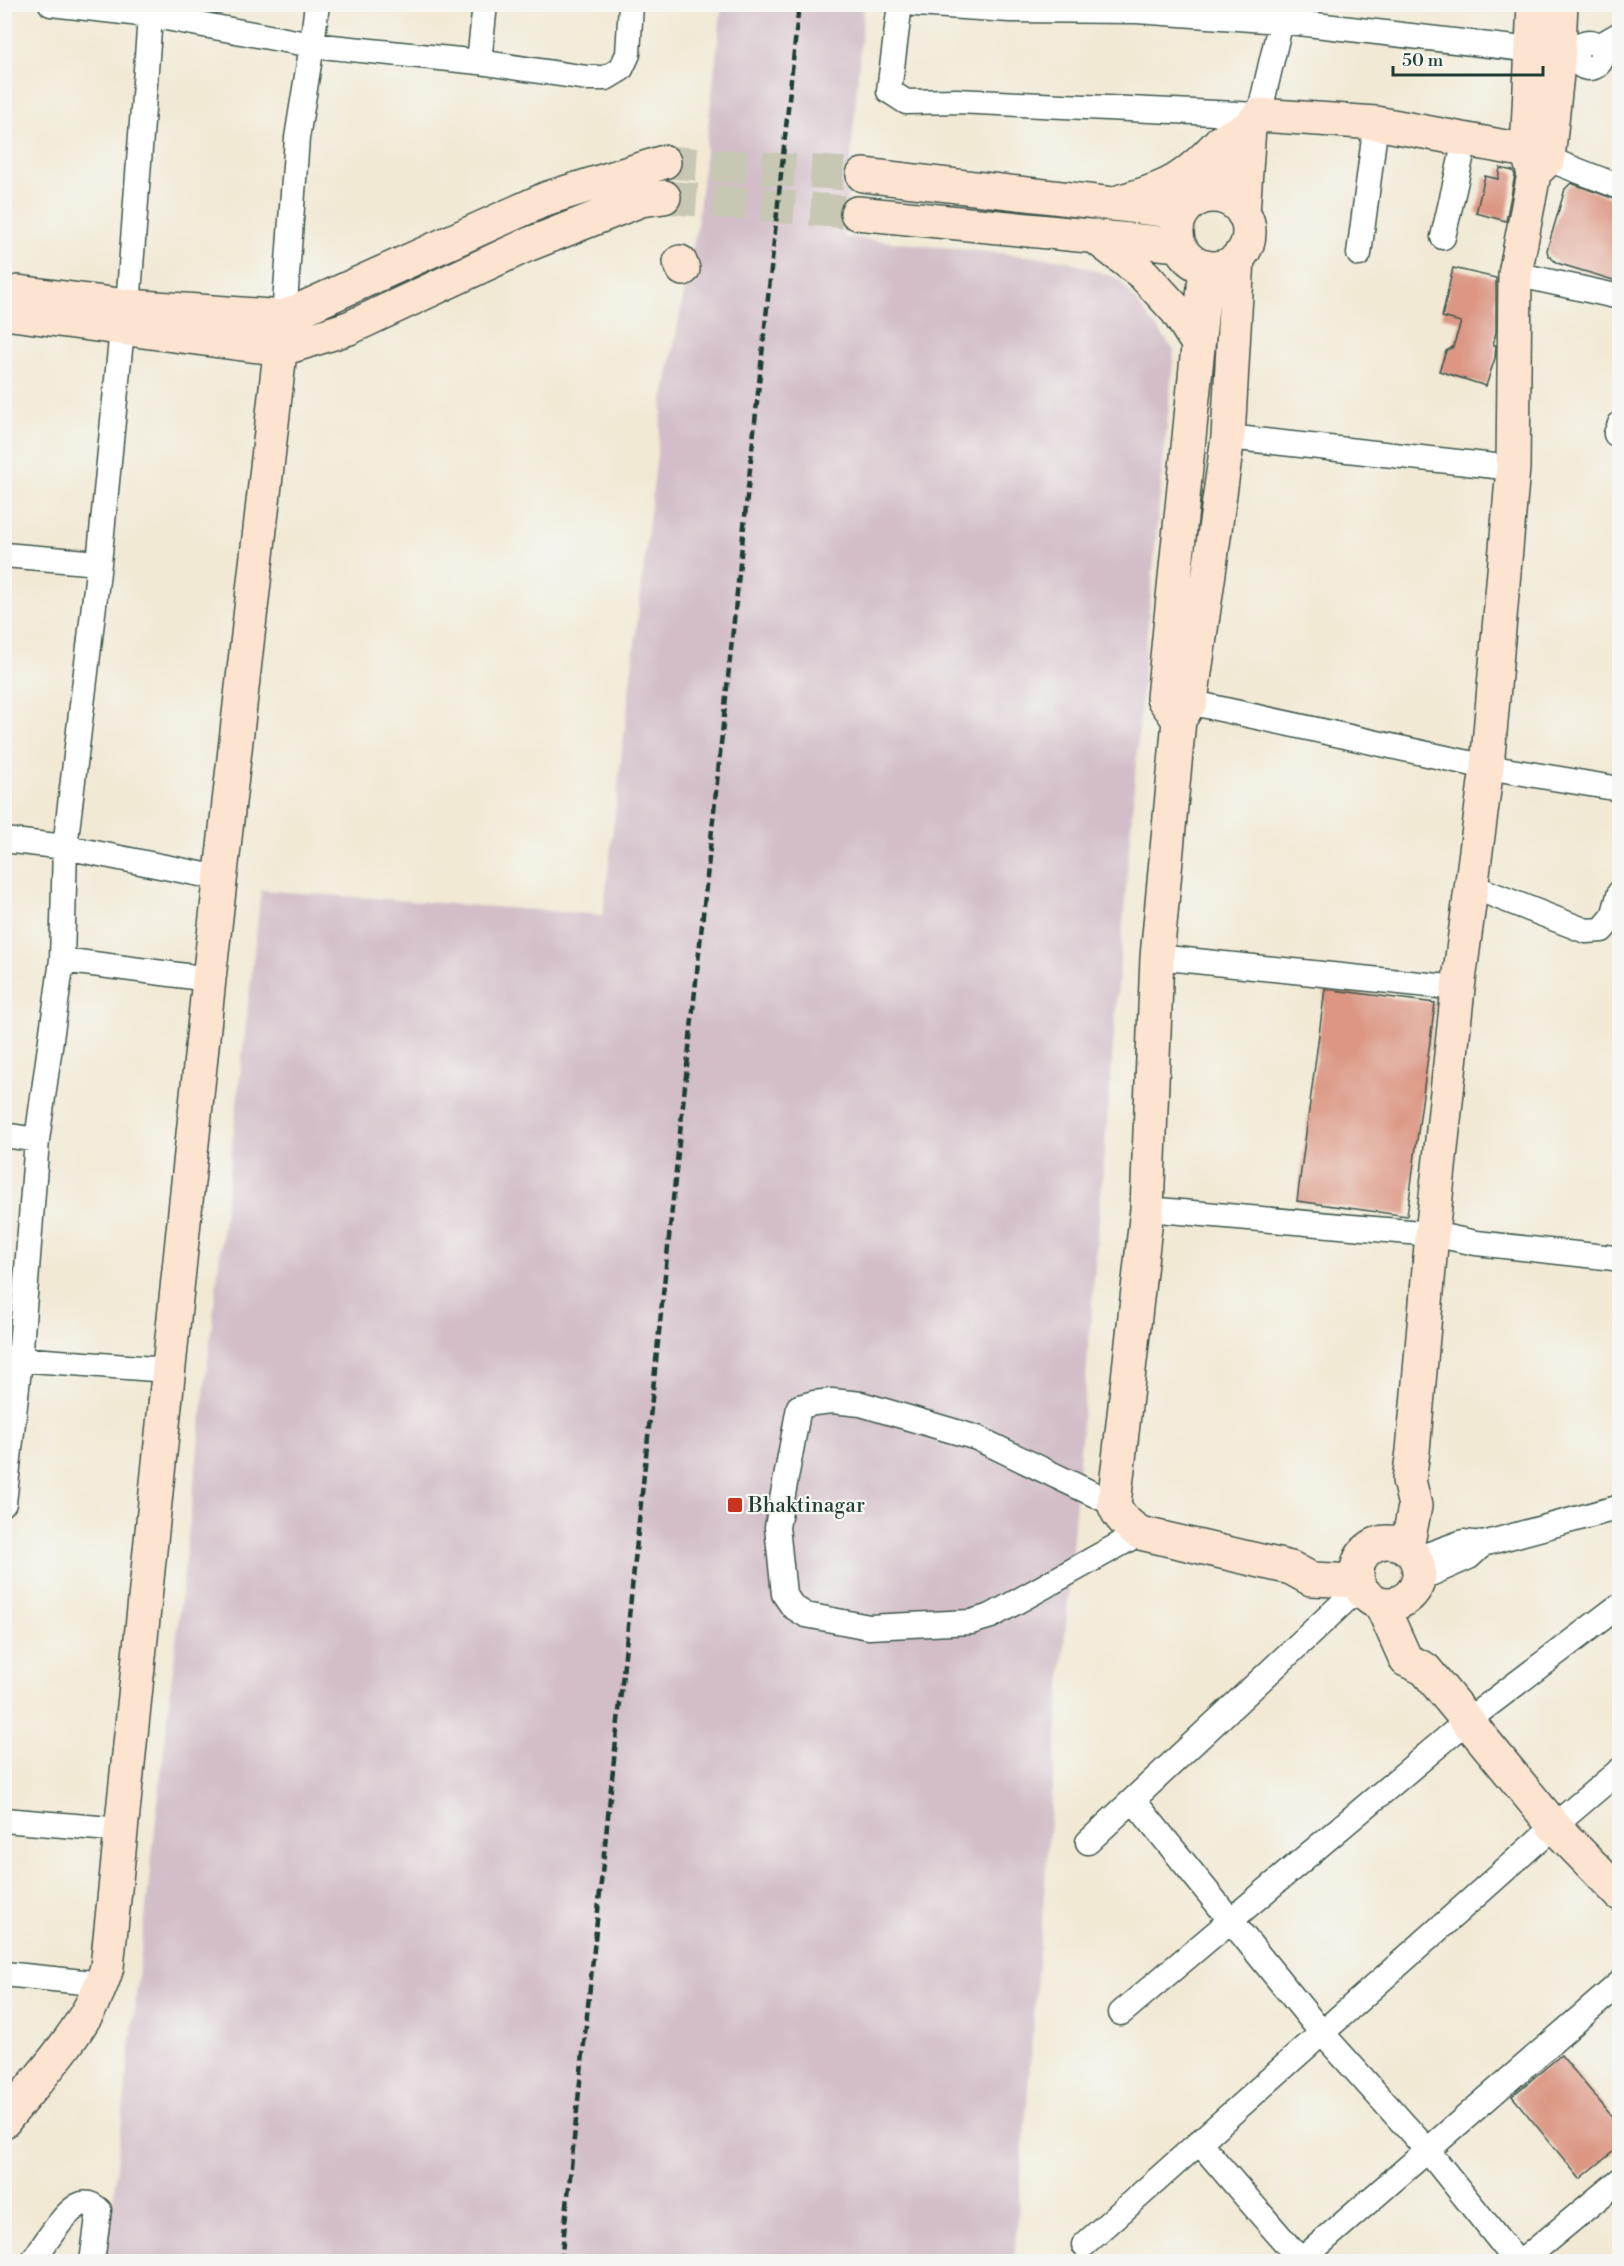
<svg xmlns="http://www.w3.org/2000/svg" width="1624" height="2266" font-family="'Libre Bodoni',serif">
	<rect width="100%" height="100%" fill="#f6f6f2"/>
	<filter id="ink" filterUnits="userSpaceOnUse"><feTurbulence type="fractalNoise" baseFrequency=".0167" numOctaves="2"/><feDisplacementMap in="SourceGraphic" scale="12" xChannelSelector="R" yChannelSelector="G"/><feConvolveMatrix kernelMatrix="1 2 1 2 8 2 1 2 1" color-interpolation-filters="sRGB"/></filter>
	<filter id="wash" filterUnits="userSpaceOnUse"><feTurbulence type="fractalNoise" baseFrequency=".008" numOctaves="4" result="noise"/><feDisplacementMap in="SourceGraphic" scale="24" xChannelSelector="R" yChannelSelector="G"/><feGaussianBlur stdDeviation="1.35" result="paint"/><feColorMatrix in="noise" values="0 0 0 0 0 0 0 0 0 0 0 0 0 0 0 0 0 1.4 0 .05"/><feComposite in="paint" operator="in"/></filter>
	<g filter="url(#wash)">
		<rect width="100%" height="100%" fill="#f1e9d4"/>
		<!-- railway -->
		<path fill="#d2bdc8" d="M722 5H864L844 237 1065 260 1119 279 1174 350 1146 642 1014 2261 106 2262 261 890 603 915 663 402 697 226Z"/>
		<g id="blocks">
			<!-- building -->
			<path fill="#dc9683" d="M1500 168 1513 171 1515 175 1506 221 1476 213 1485 176 1498 179Z
				M1571 183 1620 201V282L1557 263 1548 255 1547 250 1565 189Z
				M1453 268 1496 278V332L1493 345H1496L1495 358 1486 386 1439 371 1446 351 1453 347 1461 322 1442 317Z
				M1325 989 1435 1003 1407 1216 1297 1201Z
				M1561 2055 1620 2126V2146L1580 2179 1512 2096Z"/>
		</g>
	</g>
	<g filter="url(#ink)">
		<use href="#blocks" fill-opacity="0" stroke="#3e574c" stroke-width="1.5"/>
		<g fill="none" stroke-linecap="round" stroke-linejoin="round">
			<!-- secondary-tunnel -->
			<path stroke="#c7c7b4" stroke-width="33" stroke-dasharray="33 16" stroke-linecap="butt" d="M664 162 863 175
				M664 197 857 213"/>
			<!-- street casing -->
			<g stroke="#3e574c" stroke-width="27">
				<path id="street" d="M51 4 150 15 312 45 479 62 587 78H606L621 69 628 54 631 4
					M900 4 889 91 906 102 956 101 1259 115 1281 21
					M916 4 1010 10 1137 11 1281 21 1576 55
					M1576 55a13 13 0 1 1 26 0a13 13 0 1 1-26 0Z
					M1599 46 1620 34
					M479 62 485 4
					M1548 159 1620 187
					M1443 237 1465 141
					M1359 254 1376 123
					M1515 274 1620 297
					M128 306 151 4
					M284 317 297 138 312 45 317 4
					M1616 434 1620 424
					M1228 437 1513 468
					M4 555 99 563
					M1175 699 1487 767 1620 789
					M4 840 65 847 220 878
					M1471 886 1586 931 1602 930 1613 917 1620 892
					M1157 957 1458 988
					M62 960 209 979
					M4 1135 37 1140
					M1147 1209 1432 1234 1476 1243 1614 1258
					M4 1358 168 1370
					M4 1503 20 1360 37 1140 62 960 65 847 99 563 122 329
					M1114 1504 977 1438 861 1404 832 1401 814 1403 799 1407 777 1527 784 1594 793 1607 806 1615 869 1627 971 1622 991 1616 1140 1533
					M1483 1544 1620 1507
					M1416 1559 1463 1542 1483 1544 1469 1557 1419 1579
					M1134 1801 1322 2033 1428 2151 1517 2262
					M4 1820 122 1830
					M1088 1842 1360 1587
					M4 1974 103 1984
					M1121 2013 1467 1721 1616 1608
					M1199 2142 1302 2262
					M1084 2245 1554 1826 1620 1770
					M32 2262C43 2247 65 2209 82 2204 89 2202 94 2206 99 2210L92 2262
					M1299 2262 1620 1983
					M1521 2262 1620 2180"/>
			</g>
			<!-- secondary casing -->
			<g stroke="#3e574c" stroke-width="36">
				<path id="secondary" d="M1540 167 1548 159 1558 64 1561 4
					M863 175 1182 212
					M1213 195 1220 142 1249 127 1259 115 1376 123 1527 151 1547 158
					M1177 232a36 36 0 1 1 72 0a36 36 0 1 1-72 0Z
					M1121 201C1169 188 1186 179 1220 142
					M857 213 1179 245
					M1243 213 1249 127
					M1094 236 1143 274 1177 311 1198 344
					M1238 257 1228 437 1191 701 1179 720 1157 957 1147 1209 1114 1504C1119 1518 1128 1525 1140 1533L1291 1568 1311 1579 1358 1581
					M680 262 683 269
					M18 292 128 306 284 317 548 198 664 162
					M4 313 282 349 349 328 527 245 641 200 664 197
					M1179 720 1163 698 1206 267
					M1357 1573a31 31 0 1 1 62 0a31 31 0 1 1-62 0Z
					M1407 1548 1415 1506 1409 1480 1413 1451 1432 1234 1458 988 1487 767 1513 468 1515 274 1534 174 1527 151 1534 4
					M1381 1604 1406 1660 1425 1669 1554 1826 1620 1894
					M4 2121C41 2074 91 2025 107 1967L209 979 284 317"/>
			</g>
			<!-- street -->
			<use href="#street" stroke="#fff" stroke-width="24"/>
			<!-- secondary -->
			<use href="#secondary" stroke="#fde4d1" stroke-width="33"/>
			<!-- rail -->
			<path stroke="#1f3d34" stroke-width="4.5" stroke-dasharray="9 4.5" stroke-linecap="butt" d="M561 2262 799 4"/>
		</g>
	</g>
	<!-- markers -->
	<rect fill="#c8321e" stroke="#f6f6f2" stroke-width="2" x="727" y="1497" width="16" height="16" rx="3"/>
	<g text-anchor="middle" stroke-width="4.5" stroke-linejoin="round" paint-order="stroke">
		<!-- poi labels -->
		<g font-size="21" fill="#1f3d34" stroke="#f6f6f2" text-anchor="start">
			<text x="748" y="1512">Bhaktinagar</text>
		</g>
	</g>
	<!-- margin -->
	<rect width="1624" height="2266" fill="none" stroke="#f6f6f2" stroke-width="24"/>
	<!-- scale -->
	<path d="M1393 66v9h150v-9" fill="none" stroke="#1f3d34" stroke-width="3"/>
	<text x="1402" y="66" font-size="18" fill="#1f3d34" stroke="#f6f6f2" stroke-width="4.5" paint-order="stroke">50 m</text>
</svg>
